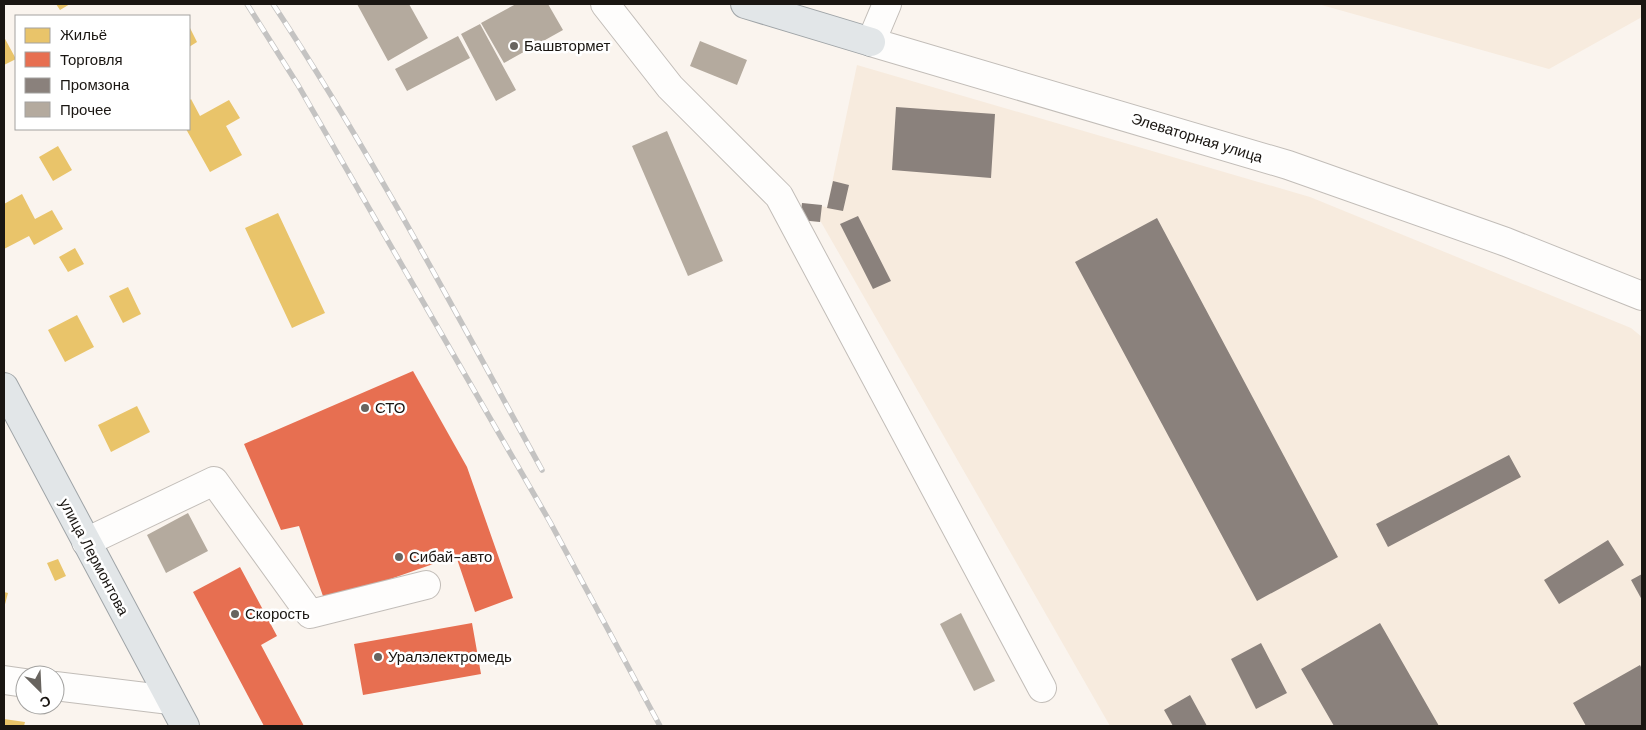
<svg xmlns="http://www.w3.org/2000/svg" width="1646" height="730" font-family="'DM Sans',sans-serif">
	<rect width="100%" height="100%" fill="#faf4ee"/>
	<!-- built -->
	<path fill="#f7ebde" d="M1318 4H1642V17L1549 69Z
		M857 65 1310 197 1631 328 1642 337V726H1110L821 222 800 220 802 203 827 207Z"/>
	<!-- homes -->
	<path fill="#e9c46a" d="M56 4H70L60 10Z
		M189 26 197 42 189 47Z
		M4 37 16 59 4 65Z
		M191 99 200 116 229 100 240 118 226 126 242 155 210 172 186 129H189V101Z
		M58 146 72 170 53 181 39 157Z
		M22 194 35 219 52 210 63 229 34 245 29 236 4 249V204Z
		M278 213 325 313 292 328 245 228Z
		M75 248 84 264 68 272 59 257Z
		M128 287 141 314 123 323 109 296Z
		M77 315 94 347 65 362 48 330Z
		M137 406 150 432 111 452 98 425Z
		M58 559 66 576 55 581 47 563Z
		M4 592 8 593 4 608Z
		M4 719 25 722 24 726H4Z"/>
	<!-- shops -->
	<path fill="#e76f51" d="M413 371 467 467 513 598 475 612 456 556 325 602 299 526 281 530 244 444Z
		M240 567 277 636 261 645 304 726H264L193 592Z
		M472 623 481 674 363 695 354 644Z"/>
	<!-- industry -->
	<path fill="#8a817c" d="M896 107 995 114 991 178 892 170Z
		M833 181 849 185 843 211 827 208Z
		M802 203 822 205 820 222 800 220Z
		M858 216 891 281 873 289 840 224Z
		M1157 218 1338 557 1257 601 1075 262Z
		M1509 455 1521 477 1388 547 1376 524Z
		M1608 540 1624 565 1559 604 1544 580Z
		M1642 574V600L1631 580Z
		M1380 623 1439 726H1334L1301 669Z
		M1261 643 1287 693 1256 709 1231 659Z
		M1640 665 1642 669V726H1586L1573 703Z
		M1190 695 1207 726H1173L1164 710Z"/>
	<!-- building -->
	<path fill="#b4aa9e" d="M357 4H409L428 38 388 61Z
		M516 4H548L563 30 504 63 481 23Z
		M480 24 516 90 496 101 461 34Z
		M458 36 470 58 407 91 395 69Z
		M700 41 747 60 737 85 690 66Z
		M667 131 723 261 688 276 632 146Z
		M188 513 208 551 166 573 147 535Z
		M961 613 995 681 974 691 940 624Z"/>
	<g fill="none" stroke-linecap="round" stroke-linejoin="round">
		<!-- minor casing -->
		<g stroke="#c2bdb8" stroke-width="30">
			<path id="minor" d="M605 4 670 87 779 196 1042 688
				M887 4 871 42 1288 165 1506 242 1642 296
				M86 542 214 481 310 614 426 585
				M4 680 25 683
				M55 686 170 700"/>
		</g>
		<!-- major casing -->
		<g stroke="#9fa4a7" stroke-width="30">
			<path id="major" d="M745 4 871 42
				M4 387 185 726"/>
		</g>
		<!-- minor -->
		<use href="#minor" stroke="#fefdfc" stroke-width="28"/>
		<!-- major -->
		<use href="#major" stroke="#e2e6e8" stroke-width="28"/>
		<!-- rail casing -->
		<g stroke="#c4c3c2" stroke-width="5.5">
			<path id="rail" d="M247 4 298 85 550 522 660 726
				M273 4C372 154 456 313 542 470"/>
		</g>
		<!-- rail -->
		<use href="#rail" stroke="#fff" stroke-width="4" stroke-dasharray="11" stroke-linecap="butt"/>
	</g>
	<!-- markers -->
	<g fill="#68645f" stroke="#fff" stroke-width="2">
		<circle cx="514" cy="46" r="5"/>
		<circle cx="365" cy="408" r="5"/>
		<circle cx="399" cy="557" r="5"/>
		<circle cx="235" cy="614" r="5"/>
		<circle cx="378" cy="657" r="5"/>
	</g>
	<g text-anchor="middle" stroke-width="5" stroke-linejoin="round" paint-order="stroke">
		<!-- poi labels -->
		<g font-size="15" fill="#1a1612" stroke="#fff" text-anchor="start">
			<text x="524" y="51">Башвтормет</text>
			<text x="375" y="413">СТО</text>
			<text x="409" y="562">Сибай-авто</text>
			<text x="245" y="619">Скорость</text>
			<text x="388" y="662">Уралэлектромедь</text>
		</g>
		<!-- street labels -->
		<g font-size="15" fill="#1a1612" stroke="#fff">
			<text transform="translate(1197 138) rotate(17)" y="5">Элеваторная улица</text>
			<text transform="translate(94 557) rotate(62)" y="5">улица Лермонтова</text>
		</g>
	</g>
	<!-- border -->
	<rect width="1646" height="730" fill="none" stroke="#1a1612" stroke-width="10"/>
	<!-- legend -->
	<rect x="15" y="15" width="175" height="115" fill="#ffffff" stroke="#a3a2a0"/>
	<rect x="25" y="28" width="25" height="15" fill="#e9c46a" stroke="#a3a2a0"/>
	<text x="60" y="40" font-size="15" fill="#1a1612">Жильё</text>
	<rect x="25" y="52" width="25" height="15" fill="#e76f51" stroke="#a3a2a0"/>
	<text x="60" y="65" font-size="15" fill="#1a1612">Торговля</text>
	<rect x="25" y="78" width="25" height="15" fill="#8a817c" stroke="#a3a2a0"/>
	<text x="60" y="90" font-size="15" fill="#1a1612">Промзона</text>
	<rect x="25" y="102" width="25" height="15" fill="#b4aa9e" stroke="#a3a2a0"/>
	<text x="60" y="115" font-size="15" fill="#1a1612">Прочее</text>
	<!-- north arrow -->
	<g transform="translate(40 690) rotate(156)"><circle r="24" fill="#ffffff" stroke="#a3a2a0"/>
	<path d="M0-4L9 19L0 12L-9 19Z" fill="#68645f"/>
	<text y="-8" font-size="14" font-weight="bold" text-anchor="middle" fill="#1a1612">С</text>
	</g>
</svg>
